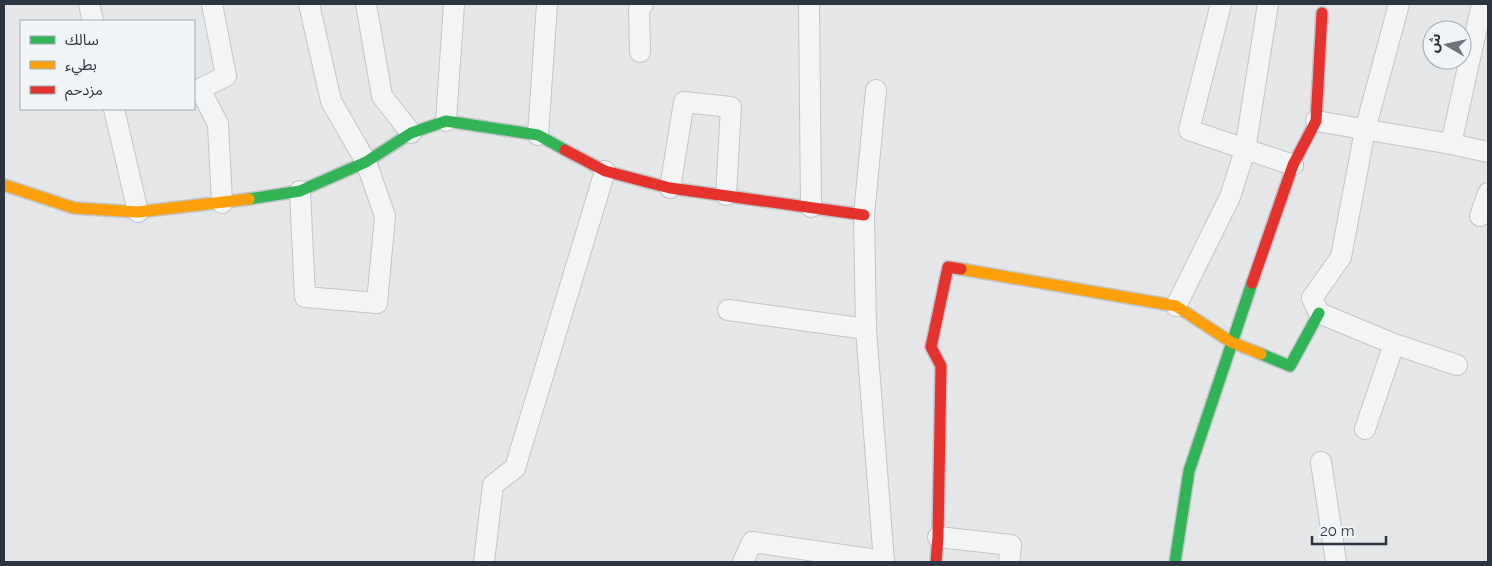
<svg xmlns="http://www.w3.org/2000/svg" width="1492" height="566" font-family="Raleway,'Noto Sans Arabic',sans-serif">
	<rect width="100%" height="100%" fill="#e4e6e8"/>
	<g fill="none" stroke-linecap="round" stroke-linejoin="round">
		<!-- street casing -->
		<g stroke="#c2c4c6" stroke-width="22">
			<path id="street" d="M89 4 93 21
				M212 4 226 76 200 89 218 124 222 203
				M366 4 382 96 411 133
				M809 4 811 207
				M1221 4 1189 130 1293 165
				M1399 4 1365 130 1341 257 1312 298 1319 313 1394 344 1457 365
				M640 52 639 9 643 4
				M876 90 864 215 866 329 884 562
				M114 109 138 212
				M446 121 454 4
				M1316 121 1451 144 1488 152
				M538 135 547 4
				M1451 144 1482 4
				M670 188 684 102 731 107 726 195
				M300 191 305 297 377 303 385 216 366 162 331 101 309 4
				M1480 216 1488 193
				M1176 306 1230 197 1245 150 1268 4
				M728 310 866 329
				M1365 429 1394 344
				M1321 462 1336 562
				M938 537 1011 545 1009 562
				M484 562 493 485 515 468 605 171
				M743 562 752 542 884 561"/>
		</g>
		<!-- fast casing -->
		<g stroke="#c2c4c6" stroke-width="14">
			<path id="fast" d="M249 199 300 191 366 162 411 133 446 121 538 135 565 150
				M1261 354 1290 366 1319 313
				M1175 562 1189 471 1252 283"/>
		</g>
		<!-- slow casing -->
		<g stroke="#c2c4c6" stroke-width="14">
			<path id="slow" d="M4 185 74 208 138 212 249 199
				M961 269 1176 306 1231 342 1261 354"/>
		</g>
		<!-- jam casing -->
		<g stroke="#c2c4c6" stroke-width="14">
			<path id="jam" d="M565 150 605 171 670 188 864 215
				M1252 283 1293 165 1316 121 1322 13
				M936 562 938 537 941 366 931 347 948 267 961 269"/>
		</g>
		<!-- street -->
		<use href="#street" stroke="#f2f4f5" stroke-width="20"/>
		<!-- fast -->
		<use href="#fast" stroke="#30b455" stroke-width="11"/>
		<!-- slow -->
		<use href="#slow" stroke="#ff9f0a" stroke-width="11"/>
		<!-- jam -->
		<use href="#jam" stroke="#e5322d" stroke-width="11"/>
	</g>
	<!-- border -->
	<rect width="1492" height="566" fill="none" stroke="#2a3541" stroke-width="10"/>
	<!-- legend -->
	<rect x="20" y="20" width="175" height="90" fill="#f1f4f7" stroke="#a1a8ae"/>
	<rect x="30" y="36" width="25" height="8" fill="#30b455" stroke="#a1a8ae"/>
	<text x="65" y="45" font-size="15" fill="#2a3541">سالك</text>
	<rect x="30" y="61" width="25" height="8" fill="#ff9f0a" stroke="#a1a8ae"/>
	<text x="65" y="70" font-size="15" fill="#2a3541">بطيء</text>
	<rect x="30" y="86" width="25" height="8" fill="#e5322d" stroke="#a1a8ae"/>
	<text x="65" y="95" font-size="15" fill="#2a3541">مزدحم</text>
	<!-- north arrow -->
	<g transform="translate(1447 45) rotate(279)"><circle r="24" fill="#f1f4f7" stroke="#a1a8ae"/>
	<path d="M0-4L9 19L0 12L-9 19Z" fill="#6b737b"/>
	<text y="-8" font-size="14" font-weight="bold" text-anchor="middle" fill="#2a3541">ش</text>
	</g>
	<!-- scale -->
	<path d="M1312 536v8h74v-8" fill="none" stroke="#2a3541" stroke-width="2.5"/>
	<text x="1320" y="536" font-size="15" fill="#2a3541" stroke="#f1f4f7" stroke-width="4" paint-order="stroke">20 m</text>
</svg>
